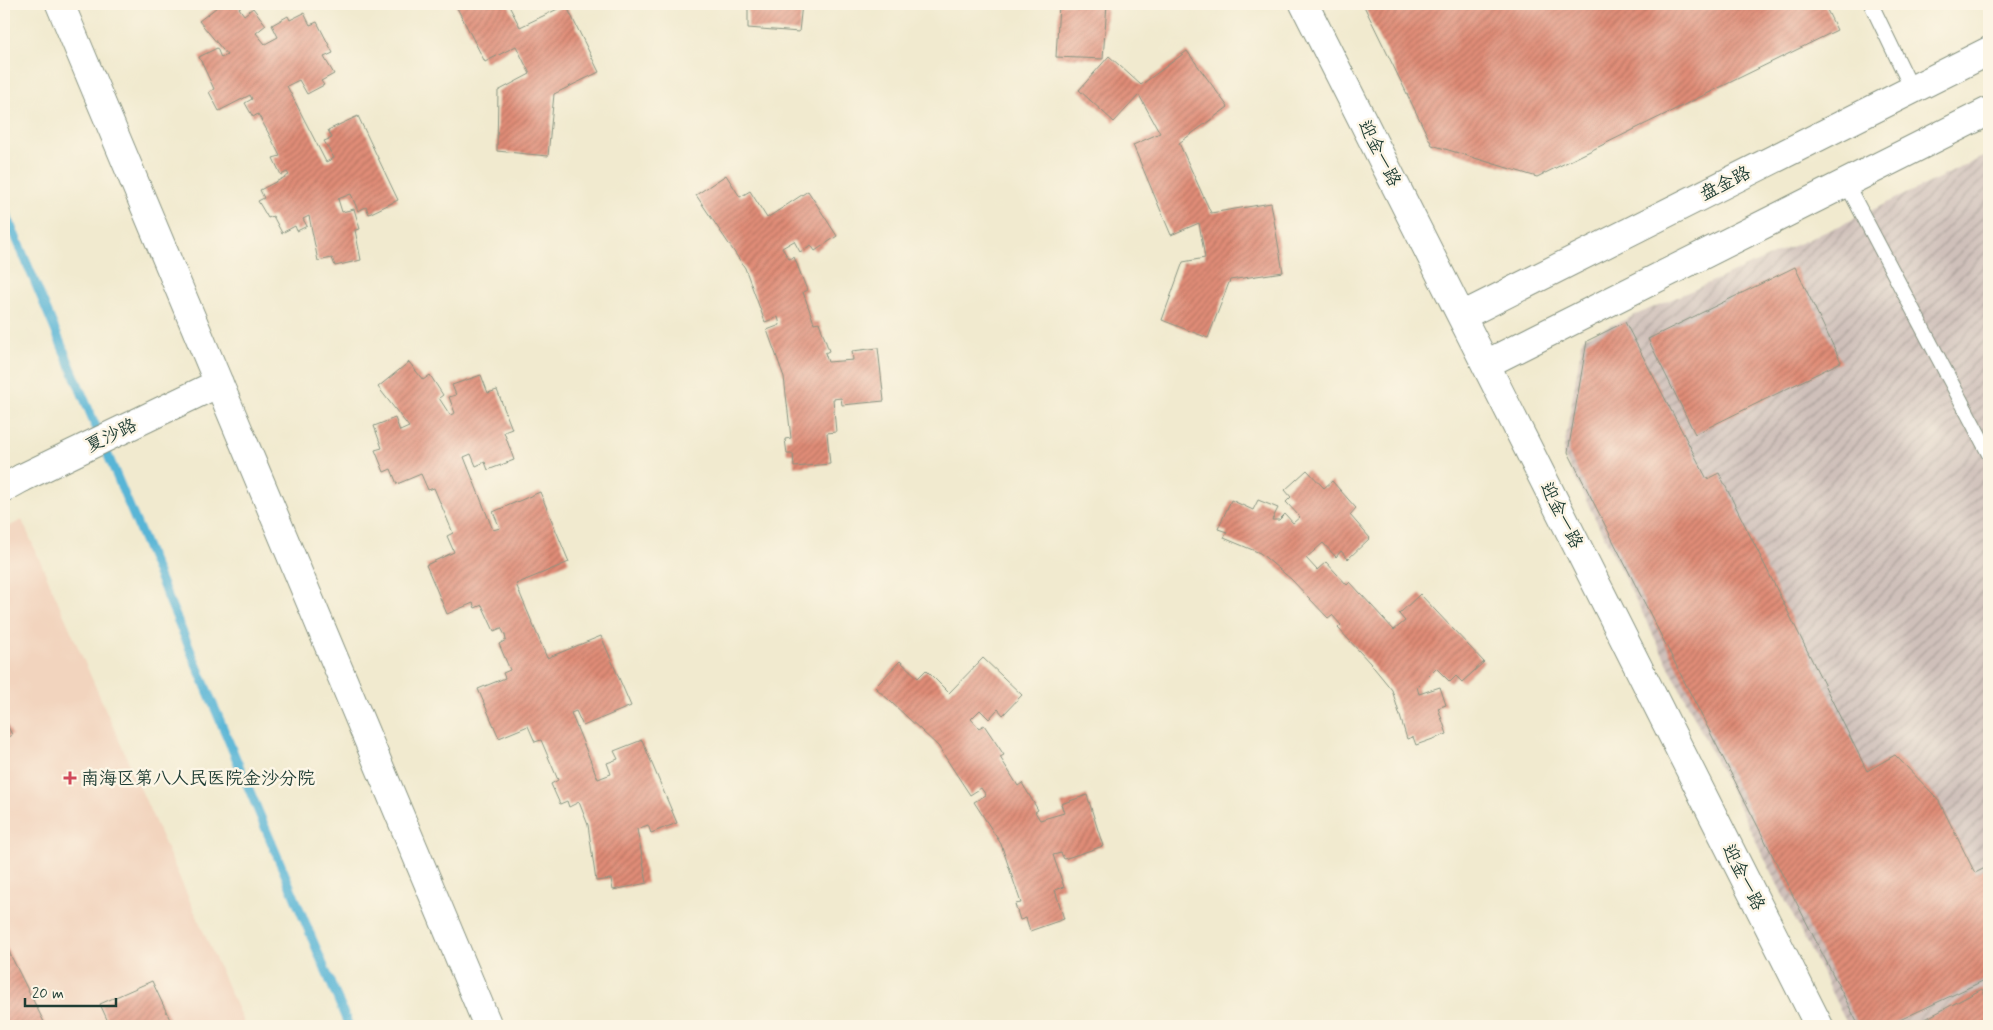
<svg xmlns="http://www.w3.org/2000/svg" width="1993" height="1030" font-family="Mynerve,'LXGW WenKai TC',sans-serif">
	<defs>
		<pattern id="industrial-furrows" width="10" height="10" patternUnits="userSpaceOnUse" patternTransform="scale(1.25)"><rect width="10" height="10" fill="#cfc0ba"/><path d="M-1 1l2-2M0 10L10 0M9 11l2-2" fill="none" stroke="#a79d98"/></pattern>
		<pattern id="building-hatch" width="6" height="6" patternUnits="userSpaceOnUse" patternTransform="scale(1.25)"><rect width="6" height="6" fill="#e08c77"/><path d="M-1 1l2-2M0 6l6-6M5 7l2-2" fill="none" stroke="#b57462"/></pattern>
	</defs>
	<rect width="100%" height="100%" fill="#fcf5e5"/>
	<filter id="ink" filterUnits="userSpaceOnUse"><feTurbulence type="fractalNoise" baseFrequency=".02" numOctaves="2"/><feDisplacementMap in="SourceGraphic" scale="10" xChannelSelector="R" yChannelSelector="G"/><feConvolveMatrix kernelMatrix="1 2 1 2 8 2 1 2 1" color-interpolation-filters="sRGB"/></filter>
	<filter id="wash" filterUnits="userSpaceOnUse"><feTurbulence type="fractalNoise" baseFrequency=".0096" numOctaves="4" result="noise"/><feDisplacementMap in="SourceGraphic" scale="20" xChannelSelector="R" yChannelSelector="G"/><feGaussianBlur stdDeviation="1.12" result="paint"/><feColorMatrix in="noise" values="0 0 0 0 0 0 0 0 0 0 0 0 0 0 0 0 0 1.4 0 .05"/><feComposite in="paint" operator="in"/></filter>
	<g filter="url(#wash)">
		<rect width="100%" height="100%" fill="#f1eacf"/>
		<!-- built -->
		<path fill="#f2d4be" d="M22 520 245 1026H4V529Z"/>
		<!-- industrial -->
		<path fill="url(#industrial-furrows)" d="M1989 154V1026H1848L1563 454 1583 338 1839 226Z"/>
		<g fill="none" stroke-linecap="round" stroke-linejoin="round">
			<!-- stream -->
			<path stroke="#58b5d6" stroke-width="9" d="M4 209 349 1026"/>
		</g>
		<g id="blocks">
			<!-- building -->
			<path fill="url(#building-hatch)" d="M221 4H241L242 6 239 8 244 15 253 8 266 25 256 33 265 44 278 37 272 25 288 16 290 20 304 13 310 25 317 22 333 53 324 57 334 74 321 81 324 85 307 94 299 80 287 86 326 162 334 158 324 141 332 138 328 130 358 116 398 200 369 214 366 207 358 211 351 194 338 199 342 212 354 209 360 229 355 230 361 260 335 266 332 258 318 261 309 216 303 219 307 226 297 231 295 226 282 233 273 216 268 218 258 201 264 198 260 190 289 175 287 172 281 175 273 158 280 156 270 136 258 114 253 117 245 103 252 99 250 95 219 111 209 92 214 89 199 57 217 48 221 58 227 55 199 21Z
				M455 4H508L520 27 566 5 599 72 554 94 548 156 497 151 498 91 530 74 516 46 485 62Z
				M748 4H802L799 32 748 28Z
				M1059 4H1107L1103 59 1056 57Z
				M1363 4H1824L1837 30 1537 177 1432 145Z
				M1187 51 1228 107 1179 143 1211 213 1271 203 1283 272 1230 280 1208 338 1162 320 1183 262 1205 258 1199 223 1171 235 1133 145 1160 133 1139 95 1114 122 1079 90 1109 56 1141 85Z
				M726 175 740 197 750 191 767 218 808 191 837 236 815 251 811 245 800 252 794 241 782 248 789 259 794 257 807 290 803 292 814 323 819 322 829 351 825 353 828 362 853 360 852 351 878 348 884 401 842 405 841 398 833 399 836 432 827 433 830 464 794 467 793 454H787L785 439 791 438 784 377 767 330 780 325 778 317 765 322 745 268 696 195Z
				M1795 267 1841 362 1695 434 1648 339Z
				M1625 322 1707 479 1719 473 1867 771 1895 755 1938 799 1975 873 1989 866V978L1887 1026H1859L1568 452 1587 341Z
				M409 362 423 380 430 375 443 395 439 398 450 415 455 413 449 397 456 395 452 385 481 375 488 393 497 390 512 429 504 432 514 460 488 470 485 462 476 466 471 454 464 457 493 530 500 528 493 512 540 492 569 562 516 584 547 658 601 636 631 706 583 726 576 711 571 713 598 779 611 774 607 763 618 759 614 751 642 740 677 823 651 833 648 825 637 829 647 883 613 890 611 879 596 881 588 825 579 802 569 807 567 801 560 804 551 784 558 780 541 740 535 742 528 726 499 738 478 689 505 678 503 673 510 670 499 644 506 640 505 635 501 628 494 631 482 605 475 608 473 603 447 614 426 565 454 552 447 536 453 533 434 488 428 490 421 474 397 484 391 469 384 472 375 450 382 448 374 426 395 418 400 431 409 427 378 387Z
				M1307 470 1324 488 1332 481 1356 508 1350 515 1370 538 1348 559 1341 551 1336 557 1323 543 1306 558 1317 570 1326 562 1347 585 1350 582 1394 630 1405 621 1399 614 1420 594 1484 662 1462 682 1456 676 1450 682 1436 668 1417 687 1419 694 1440 687 1446 705 1438 708 1447 734 1416 745 1413 737 1407 739 1392 690 1370 663 1338 628 1341 625 1332 615 1328 618 1291 579 1260 553 1224 538 1227 532 1218 529 1231 500 1253 510 1258 500 1278 508 1272 520H1279L1285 514 1293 523 1300 517 1286 502 1291 497 1285 490Z
				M983 658 1022 695 1003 715 998 709 989 719 980 710 971 719 979 728 984 725 1004 755 1000 757 1018 786 1022 783 1038 810 1035 812 1040 820 1064 813 1061 804 1087 795 1103 846 1064 859 1061 853 1053 855 1064 887 1055 890 1064 919 1030 931 1026 918 1020 920 1015 904 1021 903 1001 844 974 802 986 795 983 791 981 788 970 795 938 746 875 687 900 661 918 678 926 670 949 693Z
				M4 718 12 735 4 739Z
				M4 942 46 1026H4Z
				M152 981 173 1026H110L100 1004Z
				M1982 989 1989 1003V1026H1912Z"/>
		</g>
	</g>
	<g filter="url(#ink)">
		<use href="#blocks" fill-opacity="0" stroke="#889482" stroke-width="1"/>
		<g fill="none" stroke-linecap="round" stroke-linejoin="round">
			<!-- service casing -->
			<g stroke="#889482" stroke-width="16">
				<path id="service" d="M1871 4 1912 89
					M1846 183 1989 454"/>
			</g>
			<!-- minor casing -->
			<g stroke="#889482" stroke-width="30">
				<path id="minor" d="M60 4 488 1026
					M1304 4 1819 1026
					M22 478 219 383"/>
			</g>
			<!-- tertiary casing -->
			<g stroke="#889482" stroke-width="30">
				<path id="tertiary" d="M1462 316 1989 51
					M1486 364 1989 111
					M4 488 22 478"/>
			</g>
			<!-- service -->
			<use href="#service" stroke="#fff" stroke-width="14"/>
			<!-- minor -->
			<use href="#minor" stroke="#fff" stroke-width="28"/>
			<!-- tertiary -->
			<use href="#tertiary" stroke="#fff" stroke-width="28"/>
		</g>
	</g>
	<!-- markers -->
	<path fill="#d1495b" stroke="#fcf5e5" stroke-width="2" d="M67.5 770.5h5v5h5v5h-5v5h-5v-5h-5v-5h5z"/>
	<g text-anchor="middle" stroke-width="5" stroke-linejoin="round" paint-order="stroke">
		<!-- street labels -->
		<g font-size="18" fill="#1f3d34" stroke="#fcf5e5">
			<text transform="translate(1380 153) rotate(63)" y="6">迎金一路</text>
			<text transform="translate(1725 183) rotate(-27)" y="6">盘金路</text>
			<text transform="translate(111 435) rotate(-26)" y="6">夏沙路</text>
			<text transform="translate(1562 515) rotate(63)" y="6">迎金一路</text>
			<text transform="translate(1744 877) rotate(63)" y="6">迎金一路</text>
		</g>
		<!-- poi labels -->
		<g font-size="18" fill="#1f3d34" stroke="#fcf5e5" text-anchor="start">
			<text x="81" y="784">南海区第八人民医院金沙分院</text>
		</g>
	</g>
	<!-- margin -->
	<rect width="1993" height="1030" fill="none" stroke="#fcf5e5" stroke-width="20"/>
	<!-- scale -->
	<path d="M25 998v8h91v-8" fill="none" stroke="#1f3d34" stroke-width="2.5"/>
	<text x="32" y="998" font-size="15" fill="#1f3d34" stroke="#fcf5e5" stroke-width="4" paint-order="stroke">20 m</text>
</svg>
